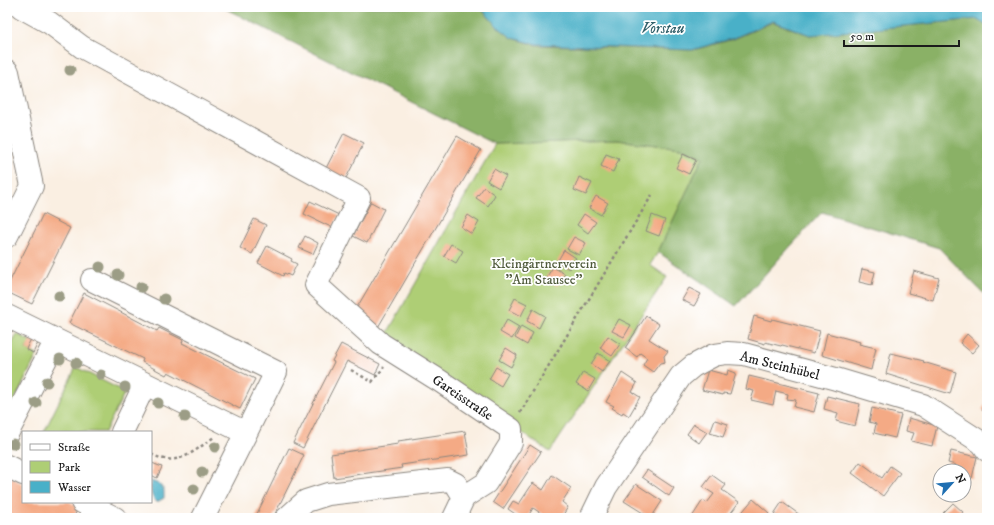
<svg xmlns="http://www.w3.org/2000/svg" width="994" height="525" font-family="'IM FELL DW Pica',serif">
	<rect width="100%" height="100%" fill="#fff"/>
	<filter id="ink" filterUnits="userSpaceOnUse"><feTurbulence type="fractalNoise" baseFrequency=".025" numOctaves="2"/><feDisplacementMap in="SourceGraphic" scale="8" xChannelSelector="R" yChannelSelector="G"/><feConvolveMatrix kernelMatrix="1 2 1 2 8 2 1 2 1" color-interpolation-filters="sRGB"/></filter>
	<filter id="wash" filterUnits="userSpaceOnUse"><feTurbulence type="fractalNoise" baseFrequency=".012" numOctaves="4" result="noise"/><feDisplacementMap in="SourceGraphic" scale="16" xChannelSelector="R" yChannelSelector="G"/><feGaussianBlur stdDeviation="0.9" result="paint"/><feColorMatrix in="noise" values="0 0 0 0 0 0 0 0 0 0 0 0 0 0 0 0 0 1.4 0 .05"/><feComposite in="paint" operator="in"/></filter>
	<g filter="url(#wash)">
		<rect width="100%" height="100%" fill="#faefe2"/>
		<!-- green -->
		<path fill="#aece75" stroke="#657548" d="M617 140 681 148 703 157 658 252 650 265 667 277 550 452 511 425 381 344 495 144Z
			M17 334 31 341 26 349 37 355 7 416V354Z
			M76 367 125 392 105 432H44Z"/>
		<!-- forest -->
		<path fill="#8ab166" stroke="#536641" d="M222 7H479L497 26 512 38 536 45 693 50 734 39 773 22 810 35 976 19 987 26V297L939 248 822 212 736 306 658 252 703 157 681 148 617 140 495 144Z"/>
		<!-- water -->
		<path fill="#49b0c8" stroke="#326672" d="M480 7H987V26L976 19 810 35 773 21 734 38 692 50 536 44 512 38 497 26Z
			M151 481 159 484 164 490V498L157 502C150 498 151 489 151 481Z"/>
		<g id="blocks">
			<!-- building -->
			<path fill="#f4aa85" d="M344 133 364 143 343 184 323 174Z
				M457 136 481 150 377 329 352 316Z
				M606 154 619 159 613 172 601 166Z
				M683 154 696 160 689 174 676 168Z
				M494 169 506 176 499 188 487 181Z
				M579 177 592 183 586 195 574 190Z
				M484 187 495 195 488 206 476 198Z
				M596 196 608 203 601 215 589 208Z
				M310 201 339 215 333 228 304 214Z
				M371 202 384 209 367 243 353 236Z
				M43 214 70 228 32 304 7 292V287Z
				M584 214 596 222 588 233 577 225Z
				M468 215 479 222 472 234 461 227Z
				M652 215 665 220 659 236 646 231Z
				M254 219 266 225 252 254 240 248Z
				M305 236 318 243 313 254 299 248Z
				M574 237 586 243 579 255 567 249Z
				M451 244 463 251 456 263 444 256Z
				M267 246 292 259 291 261 297 264 291 276 284 273 283 276 258 263Z
				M564 250 576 258 569 269 557 262Z
				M553 267 565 274 557 286 546 278Z
				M862 269 875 272 872 285 859 282Z
				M914 271 939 278 933 300 908 293Z
				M689 288 701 294 694 306 682 300Z
				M84 293 157 331 159 328 183 340 182 343 255 379 240 409 168 372 166 375 142 362 143 359 69 323Z
				M515 298 527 304 521 316 509 310Z
				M533 309 545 316 539 328 527 321Z
				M646 316 659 324 649 339 668 351 664 356 665 362 660 363 653 372 643 365 647 358 640 353 637 357 625 348Z
				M754 316 771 321 772 319 820 331 814 353 782 345 781 346 765 342V344L748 339Z
				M619 319 631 325 624 337 612 331Z
				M507 320 519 327 512 339 500 332Z
				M521 326 533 333 527 345 515 338Z
				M827 333 860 342 859 344 876 348 871 370 822 355Z
				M967 334 979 345 972 353 960 343Z
				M33 335 40 339 33 353 26 349Z
				M608 336 620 344 612 356 600 348Z
				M341 344 380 364 375 375 347 361 303 448 293 443 334 362 332 361Z
				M506 348 517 355 511 367 499 360Z
				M598 353 610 361 602 372 591 364Z
				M891 353 924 361 923 362 956 372 950 394 886 374Z
				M496 367 508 374 501 386 489 379Z
				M708 370 727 375 728 370 736 373 730 394 723 393V395L702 390Z
				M583 372 595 379 588 391 576 384Z
				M622 373 637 383 632 392 640 397 629 416 623 412 622 414 612 408 614 406 606 402Z
				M749 376 819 393 814 412 794 407 796 400 787 399 788 394 776 391 773 405 751 400 754 391 746 389Z
				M827 396 860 404 855 426 836 421 838 413 824 409Z
				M987 402V413L982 410Z
				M872 408 901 415 895 438 874 433 876 424 869 422Z
				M909 418 937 426 932 446 911 441 914 433 906 431Z
				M715 420 728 424 723 437 710 433Z
				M694 424 707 432 699 443 687 434Z
				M465 431 469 455 401 465 402 468 334 478 331 454 398 444V441Z
				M530 445 541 452 503 509 493 502Z
				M289 448 304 455 273 518H255Z
				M951 451 977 457 972 478 964 476V471H954L956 465 948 463Z
				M860 462 882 478 890 466 900 473 883 496 852 473Z
				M152 463 162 467 157 478 151 475Z
				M647 470 674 488 669 496 642 477Z
				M552 475 571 488 562 502 568 507 561 518H548L533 508 527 518H521L508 509 513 501 519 504 533 483 543 490Z
				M712 475 726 485 722 490 739 502 727 518H693L692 517 703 500 707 503 714 494 703 487Z
				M10 477 23 484V502H70L79 507 73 518H7V484Z
				M636 484 662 501 651 518 624 501Z
				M753 499 769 513 765 518H752L751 517 750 518H741L739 516Z
				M782 502 800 515 798 518H780L774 514Z
				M953 503 963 512 958 518H949L943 513Z"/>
		</g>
	</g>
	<g filter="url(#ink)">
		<use href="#blocks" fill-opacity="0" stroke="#8b867f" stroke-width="1"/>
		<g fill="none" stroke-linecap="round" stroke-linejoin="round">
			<!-- minor casing -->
			<g stroke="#8b867f" stroke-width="24">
				<path id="minor" d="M21 7 50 23 82 47 359 198 316 285 381 344 440 381 511 429V443L486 483 464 497 454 518
					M7 71 8 72 32 186 7 236
					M92 280 276 372 246 433
					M7 316 56 340
					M122 432 145 384
					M7 434 56 340 246 433 203 518
					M7 466 23 474
					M82 502 115 518
					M287 518 306 501 328 494 448 480 456 484 464 497
					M591 518 606 487 681 376 693 366 714 355 727 353 744 354 836 379 923 405 982 443 987 450"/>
			</g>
			<!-- path -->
			<path stroke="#8b867f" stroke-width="2.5" stroke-dasharray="3 3" stroke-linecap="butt" d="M351 370 372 382 384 367
				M520 413 652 195
				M151 454C177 468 193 452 214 437"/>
			<!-- minor -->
			<use href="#minor" stroke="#fff" stroke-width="22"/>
		</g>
		<!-- trees -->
		<g fill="#9c9d86">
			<circle cx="70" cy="70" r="5.5"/>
			<circle cx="100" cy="267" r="5.5"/>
			<circle cx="118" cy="275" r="5.5"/>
			<circle cx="141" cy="287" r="5.5"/>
			<circle cx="59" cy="296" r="5.5"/>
			<circle cx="164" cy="299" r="5.5"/>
			<circle cx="60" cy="359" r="5.5"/>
			<circle cx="76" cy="363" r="5.5"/>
			<circle cx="101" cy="375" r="5.5"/>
			<circle cx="47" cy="382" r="5.5"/>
			<circle cx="125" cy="387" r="5.5"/>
			<circle cx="36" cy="403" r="5.5"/>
			<circle cx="158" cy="403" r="5.5"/>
			<circle cx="185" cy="417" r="5.5"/>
			<circle cx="13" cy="444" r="5.5"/>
			<circle cx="215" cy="447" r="5.5"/>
			<circle cx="202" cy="472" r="5.5"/>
			<circle cx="194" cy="489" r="5.5"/>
		</g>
	</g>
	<g text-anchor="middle" stroke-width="3.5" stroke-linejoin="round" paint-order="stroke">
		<!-- park labels -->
		<g font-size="14" fill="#4f5a3b" stroke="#fff">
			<text x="544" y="268">Kleingärtnerverein<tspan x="544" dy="16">"Am Stausee"</tspan></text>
		</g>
		<!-- street labels -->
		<g font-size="14" fill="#1c1c1c" stroke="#fff">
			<text transform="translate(780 365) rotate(14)" y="5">Am Steinhübel</text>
			<text transform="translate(463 397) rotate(34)" y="5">Gareisstraße</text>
		</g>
		<!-- water labels -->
		<g font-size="15" font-style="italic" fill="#305f69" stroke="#fff">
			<text x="663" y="33">Vorstau</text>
		</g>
	</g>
	<!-- margin -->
	<rect width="994" height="525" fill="none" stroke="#fff" stroke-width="24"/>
	<!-- legend -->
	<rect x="22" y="431" width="130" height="72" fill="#ffffff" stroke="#a4a4a4"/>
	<rect x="30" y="444" width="20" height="6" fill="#ffffff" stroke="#a4a4a4"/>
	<text x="58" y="451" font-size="12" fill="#1c1c1c">Straße</text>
	<rect x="30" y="461" width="20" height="12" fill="#aece75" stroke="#a4a4a4"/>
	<text x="58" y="471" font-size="12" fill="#1c1c1c">Park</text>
	<rect x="30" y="481" width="20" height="12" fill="#49b0c8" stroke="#a4a4a4"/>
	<text x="58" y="491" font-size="12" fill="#1c1c1c">Wasser</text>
	<!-- north arrow -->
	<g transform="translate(952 483) rotate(63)"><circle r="19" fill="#ffffff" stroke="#a4a4a4"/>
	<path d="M0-3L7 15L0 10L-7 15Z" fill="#1f6fb2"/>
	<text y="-6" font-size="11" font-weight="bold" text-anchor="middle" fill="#1c1c1c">N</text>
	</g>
	<!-- scale -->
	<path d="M844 40v6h115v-6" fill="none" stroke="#1c1c1c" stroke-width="2"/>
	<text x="850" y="40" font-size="12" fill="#1c1c1c" stroke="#ffffff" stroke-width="3" paint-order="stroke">50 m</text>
</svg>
